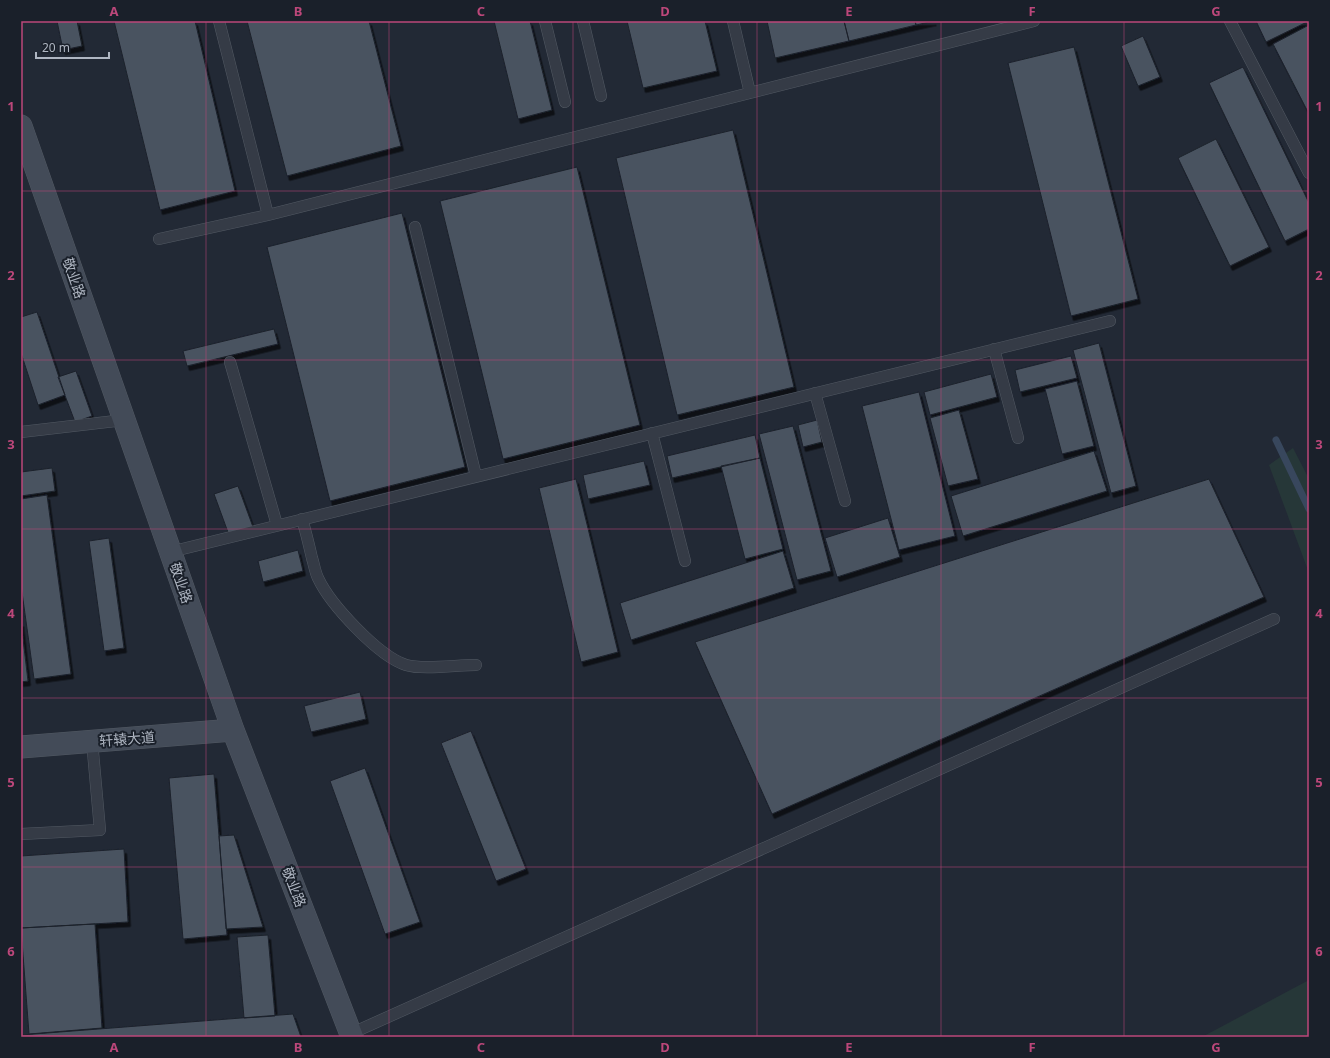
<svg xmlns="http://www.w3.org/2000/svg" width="1330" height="1058" font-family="'Noto Sans','Noto Sans SC',sans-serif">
	<defs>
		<filter id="shadow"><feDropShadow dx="2.5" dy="4.5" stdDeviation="0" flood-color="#0009"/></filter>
	</defs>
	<rect width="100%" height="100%" fill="#222935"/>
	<!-- green -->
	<path fill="#263738" d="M1293 448 1309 479V573L1269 465Z
		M1309 980V1037H1202Z"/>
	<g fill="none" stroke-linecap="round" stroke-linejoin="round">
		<!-- stream -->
		<path stroke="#38475d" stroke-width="7" d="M1276 440 1309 509"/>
	</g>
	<!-- building -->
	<path fill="#4a5360" stroke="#1c222c" filter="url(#shadow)" d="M57 21H77L82 46 63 50Z
		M114 21H195L235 191 160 210Z
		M247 21H369L401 146 287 176Z
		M494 21H530L552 110 518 119Z
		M627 21H705L717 71 643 88Z
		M767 21H844L849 41 775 58Z
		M844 21H915L916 25 849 41Z
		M915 21H934L916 25Z
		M1256 21H1309L1266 42Z
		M1309 25V114L1273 44Z
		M1143 36 1160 77 1138 86 1121 46Z
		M1074 47 1138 299 1071 316 1008 63Z
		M1243 67 1309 203V229L1285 241 1209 83Z
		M733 130 794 387 677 415 616 158Z
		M1216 139 1269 247 1230 266 1178 158Z
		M577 167 640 425 503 459 440 201Z
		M402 213 465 467 330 501 267 247Z
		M37 312 65 395 38 405 21 353V317Z
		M274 329 278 344 187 366 183 351Z
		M1099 343 1136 486 1111 493 1073 350Z
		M1071 356 1077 378 1020 392 1015 370Z
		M76 371 92 416 75 422 58 377Z
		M991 374 997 397 930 415 924 392Z
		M1077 381 1094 446 1062 454 1045 389Z
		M919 392 955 536 899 550 862 406Z
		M959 410 978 479 948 486 930 418Z
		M817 420 822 442 803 447 798 425Z
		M793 426 831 571 797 580 759 434Z
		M755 435 760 458 672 478 667 456Z
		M1094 451 1107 491 963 536 951 496Z
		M760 458 783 549 745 559 721 466Z
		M644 461 650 485 588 499 583 475Z
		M52 468 55 491 21 496V472Z
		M576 479 618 652 581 662 539 488Z
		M1209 479 1264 597 772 814 695 642Z
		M238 486 253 527 229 535 214 494Z
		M47 495 71 674 34 679 21 585V499Z
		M888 518 900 557 837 577 825 538Z
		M109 538 124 648 104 651 89 541Z
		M298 550 303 571 263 582 258 561Z
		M783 551 794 588 631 640 620 603Z
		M21 622 28 681 21 682Z
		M360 692 366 719 311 732 304 706Z
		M471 731 526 869 496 881 441 743Z
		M365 768 420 922 385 934 330 781Z
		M214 774 227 935 183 939 169 778Z
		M234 835 263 927 226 929 219 836Z
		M124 849 128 922 21 928V856Z
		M95 924 102 1028 29 1034 21 928Z
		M268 935 275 1016 244 1018 237 937Z
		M293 1014 301 1037H21V1035Z"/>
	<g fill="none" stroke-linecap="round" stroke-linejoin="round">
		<!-- lane casing -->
		<g stroke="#525963" stroke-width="12">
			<path id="lane" d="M219 21 268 215 1034 21
				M545 21 565 102
				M583 21 601 96
				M733 21 750 93
				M1230 21 1309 173
				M415 227 476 476
				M159 239 268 215
				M994 349 1018 438
				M230 362 277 525
				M815 393 845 501
				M21 432 124 420
				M652 433 685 561
				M302 519C306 532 309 545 312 558 314 564 315 572 318 578 330 604 378 656 406 665 422 670 457 665 476 665
				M170 552 1110 321
				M21 834 100 830 92 741
				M350 1034 1274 619"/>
		</g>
		<!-- secondary casing -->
		<g stroke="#525963" stroke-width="23">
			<path id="secondary" d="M21 126 233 730 352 1037
				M21 747 233 730"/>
		</g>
		<!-- lane -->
		<use href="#lane" stroke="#353b46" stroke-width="11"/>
		<!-- secondary -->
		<use href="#secondary" stroke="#434b58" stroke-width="22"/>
	</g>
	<!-- grid -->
	<path fill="none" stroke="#bc477a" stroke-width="1" stroke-opacity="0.55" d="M206 21V1037M389 21V1037M573 21V1037M757 21V1037M941 21V1037M1124 21V1037M21 191H1309M21 360H1309M21 529H1309M21 698H1309M21 867H1309"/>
	<g text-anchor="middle" stroke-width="4" stroke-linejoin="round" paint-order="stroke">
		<!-- street labels -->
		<g font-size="14" fill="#afb6c2" stroke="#1a202a">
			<text transform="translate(74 278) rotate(71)" y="5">敬业路</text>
			<text transform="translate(181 583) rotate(71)" y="5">敬业路</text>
			<text transform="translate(127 739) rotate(-4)" y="5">轩辕大道</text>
			<text transform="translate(294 887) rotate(69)" y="5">敬业路</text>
		</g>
	</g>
	<!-- border -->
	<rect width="1330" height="1058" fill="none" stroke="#1a202a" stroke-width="44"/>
	<!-- scale -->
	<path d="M36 52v6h73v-6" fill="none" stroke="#afb6c2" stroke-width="2"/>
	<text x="42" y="52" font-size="12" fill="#afb6c2" stroke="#1a202a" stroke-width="3" paint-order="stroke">20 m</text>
	<rect x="22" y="22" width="1286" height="1014" fill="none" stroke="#bc477a" stroke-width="1.5"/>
	<g font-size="13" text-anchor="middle" font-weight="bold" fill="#bc477a">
		<text x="114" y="16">A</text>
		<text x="298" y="16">B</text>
		<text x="481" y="16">C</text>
		<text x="665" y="16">D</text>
		<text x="849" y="16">E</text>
		<text x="1032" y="16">F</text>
		<text x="1216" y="16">G</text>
		<text x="11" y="111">1</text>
		<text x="1319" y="111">1</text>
		<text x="11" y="280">2</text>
		<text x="1319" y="280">2</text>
		<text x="11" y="449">3</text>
		<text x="1319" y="449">3</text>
		<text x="11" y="618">4</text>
		<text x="1319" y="618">4</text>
		<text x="11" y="787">5</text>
		<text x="1319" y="787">5</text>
		<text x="11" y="956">6</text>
		<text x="1319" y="956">6</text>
		<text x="114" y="1052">A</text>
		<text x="298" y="1052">B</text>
		<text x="481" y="1052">C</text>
		<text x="665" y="1052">D</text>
		<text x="849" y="1052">E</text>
		<text x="1032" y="1052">F</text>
		<text x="1216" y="1052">G</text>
	</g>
</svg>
